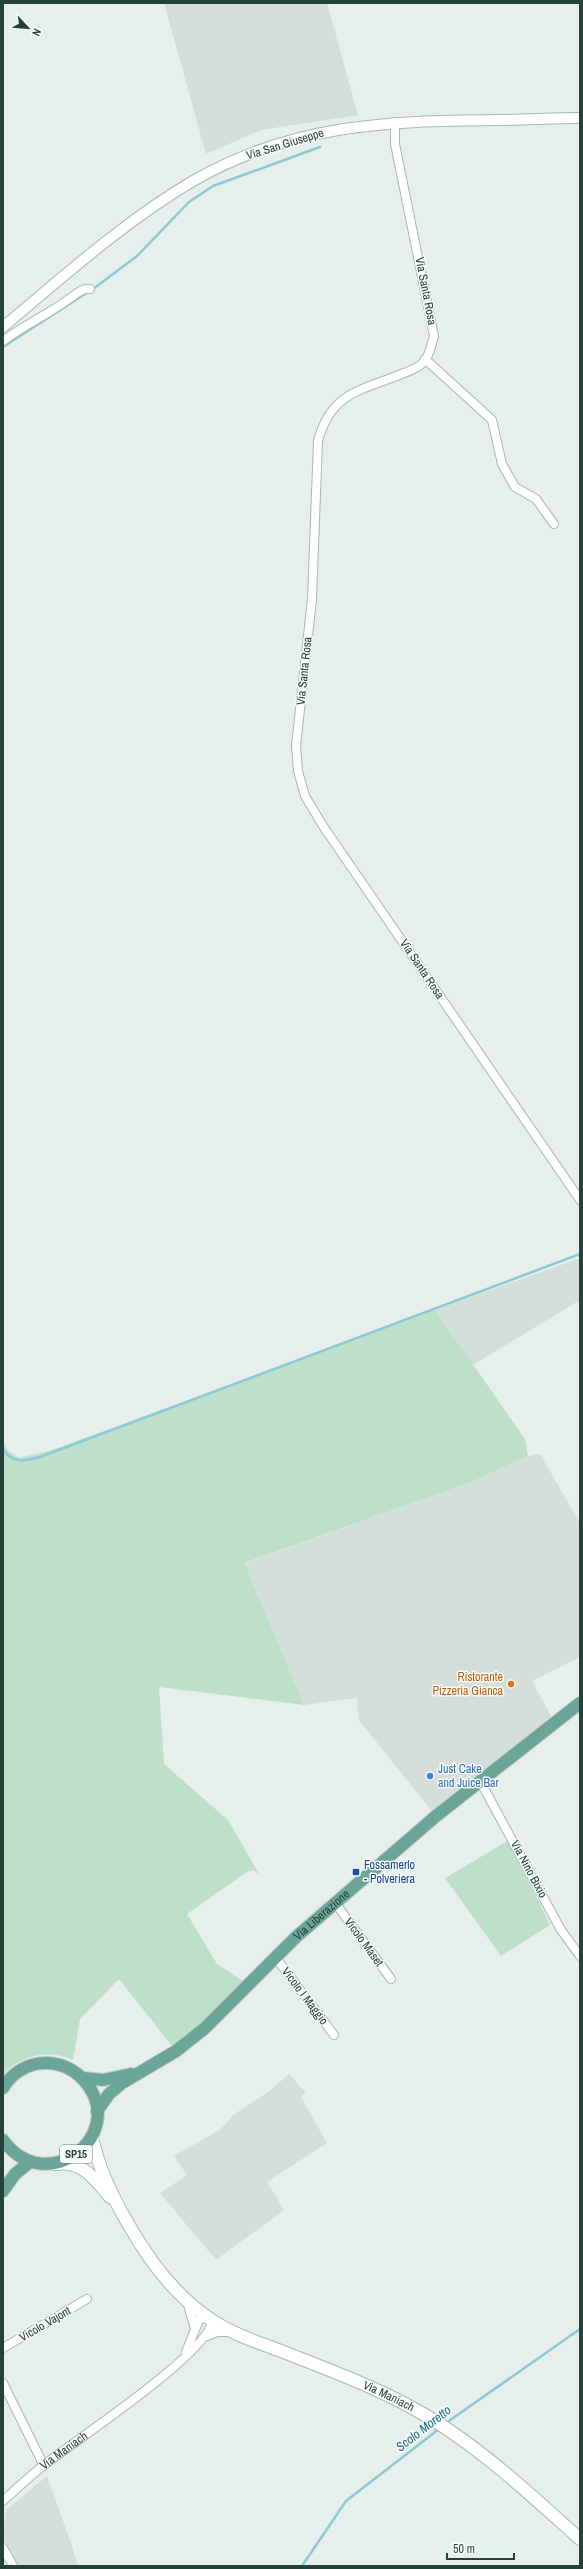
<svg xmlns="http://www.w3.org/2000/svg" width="583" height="2569" font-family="'Archivo Narrow',sans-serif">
	<rect width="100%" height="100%" fill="#e6efeb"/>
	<!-- built -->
	<path fill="#d4dfda" d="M164 3H327L358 115 261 130 206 154Z
		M580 1258V1300L473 1365 435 1310Z
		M540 1454 580 1523V1657L532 1681 555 1723 436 1816 358 1719 357 1698 304 1705 243 1564 469 1483 528 1456Z
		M289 2074 306 2093 301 2097 327 2143 267 2182 284 2210 216 2260 160 2193 187 2175 174 2156 221 2129 233 2115 271 2090Z
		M47 2476 72 2546 78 2566H18L3 2537 6 2510Z"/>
	<!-- green -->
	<path fill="#bfe0c8" d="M435 1310 525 1439 528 1456 469 1483 244 1563 304 1705 159 1687 164 1764 228 1820 259 1874 253 1870 247 1872 187 1914 217 1964 249 1985 176 2051 119 1979 80 2019 73 2060C48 2049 22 2055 3 2074V1442L8 1451 19 1458 49 1451Z
		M509 1840 550 1925 501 1956 445 1878Z"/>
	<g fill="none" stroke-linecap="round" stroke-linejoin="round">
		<!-- stream -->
		<path stroke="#8ec9d4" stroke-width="2.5" d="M93 289 137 256 189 202 213 186 320 147
			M3 347 88 292
			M3 1448C10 1464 26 1461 40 1457L580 1254
			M446 2423 580 2329
			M302 2566 346 2501 439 2429"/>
		<!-- minor casing -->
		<g stroke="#a8b8b2" stroke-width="10">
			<g id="minor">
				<path d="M395 122V144L434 336C432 343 430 352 426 359 420 368 409 371 399 375 359 391 331 393 318 441L312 599 296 746 298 771 305 796 323 826 580 1200"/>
				<path d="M3 341C23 326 45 316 66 301 73 297 82 287 90 289"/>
				<path d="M425 359 492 420 502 464 515 487 536 499 554 524"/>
				<path d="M480 1781 561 1930 580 1956"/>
				<path d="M336 1904 391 1979"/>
				<path d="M276 1958 334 2035"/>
				<path d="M187 2301 195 2329"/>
				<path d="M207 2336 217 2332H231"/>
				<path d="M3 2348 87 2299"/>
				<path d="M186 2352 199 2320 208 2317"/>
				<path d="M3 2383 44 2466"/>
				<path id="s1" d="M3 2501C16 2489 30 2476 44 2465 73 2442 212 2351 212 2320"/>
				<path d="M3 2548 13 2566"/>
			</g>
		</g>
		<!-- tertiary casing -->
		<g stroke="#a8b8b2" stroke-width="12">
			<path id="tertiary" d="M3 327C64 276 125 221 193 181 292 124 387 121 497 120 525 120 552 118 580 118"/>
		</g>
		<!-- secondary casing -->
		<g stroke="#a4bbb3" stroke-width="14">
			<g id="secondary">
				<path id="s2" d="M92 2137C98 2168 114 2200 130 2227 150 2262 176 2296 210 2319 232 2334 257 2342 281 2351 324 2368 368 2384 409 2406 473 2440 526 2491 580 2539"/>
				<path d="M56 2164C82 2160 95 2179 110 2197"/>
			</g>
		</g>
		<!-- primary casing -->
		<g stroke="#c2cac8" stroke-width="14">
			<g id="primary">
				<path d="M83 2078 103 2080 131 2074"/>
				<path d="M3 2088C12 2072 30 2062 48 2063 64 2064 77 2071 87 2084 127 2136 46 2199 3 2140"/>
				<path id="s3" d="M97 2111 109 2094 122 2083 176 2051 205 2028 296 1937 436 1816 580 1703"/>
				<path d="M3 2191 15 2174 30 2162"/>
			</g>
		</g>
		<!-- minor -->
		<use href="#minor" stroke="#fff" stroke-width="8"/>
		<!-- tertiary -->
		<use href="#tertiary" stroke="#fff" stroke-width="10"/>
		<!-- secondary -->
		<use href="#secondary" stroke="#fff" stroke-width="12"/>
		<!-- primary -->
		<use href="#primary" stroke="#6aa596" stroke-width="12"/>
	</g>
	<!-- markers -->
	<circle fill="#e8710a" stroke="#f7fbf9" stroke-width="1.5" cx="511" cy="1684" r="4"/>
	<circle fill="#3f7fe0" stroke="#f7fbf9" stroke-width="1.5" cx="430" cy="1776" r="4"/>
	<rect fill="#1a4fb4" stroke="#f7fbf9" stroke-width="1.5" x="352" y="1868" width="8" height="8" rx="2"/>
	<g text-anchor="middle" stroke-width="3" stroke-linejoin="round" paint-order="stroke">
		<!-- shield labels -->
		<rect fill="#f7fbf9" stroke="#637a73" stroke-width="1" x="60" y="2145" width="32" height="18" rx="3"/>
		<g font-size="11" font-weight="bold" fill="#24423a">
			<text x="76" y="2158">SP15</text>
		</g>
		<!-- street labels -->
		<g font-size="12" fill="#24423a" stroke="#f7fbf9">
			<text transform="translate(285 144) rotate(-17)" y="4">Via San Giuseppe</text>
			<text transform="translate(426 291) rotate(79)" y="4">Via Santa Rosa</text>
			<text transform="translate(304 671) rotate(-84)" y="4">Via Santa Rosa</text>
			<text transform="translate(422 969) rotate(56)" y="4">Via Santa Rosa</text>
			<text transform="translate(529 1869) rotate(62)" y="4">Via Nino Bixio</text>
			<text dy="4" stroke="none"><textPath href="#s3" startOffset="300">Via Liberazione</textPath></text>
			<text transform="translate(364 1942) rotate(54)" y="4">Vicolo Maset</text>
			<text transform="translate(305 1996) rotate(53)" y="4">Vicolo I Maggio</text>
			<text transform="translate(45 2324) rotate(-30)" y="4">Vicolo Vajont</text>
			<text dy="4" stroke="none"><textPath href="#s2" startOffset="416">Via Maniach</textPath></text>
			<text dy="4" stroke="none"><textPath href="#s1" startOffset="79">Via Maniach</textPath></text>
		</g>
		<!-- food labels -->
		<g font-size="12" fill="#c56008" stroke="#f7fbf9" text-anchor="end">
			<text x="503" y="1681">Ristorante<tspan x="503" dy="14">Pizzeria Gianca</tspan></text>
		</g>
		<!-- shop labels -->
		<g font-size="12" fill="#366cbe" stroke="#f7fbf9" text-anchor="start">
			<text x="438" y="1773">Just Cake<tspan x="438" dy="14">and Juice Bar</tspan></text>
		</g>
		<!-- transit labels -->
		<g font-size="12" fill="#164399" stroke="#f7fbf9" text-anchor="start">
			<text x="364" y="1869">Fossamerlo<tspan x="364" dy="14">- Polveriera</tspan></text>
		</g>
		<!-- water labels -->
		<g font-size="13" font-style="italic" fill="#1c6f80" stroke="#f7fbf9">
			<text transform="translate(423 2428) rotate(-38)" y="5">Scolo Moretto</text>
		</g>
	</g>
	<!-- border -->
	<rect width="583" height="2569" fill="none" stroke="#24423a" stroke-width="8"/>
	<!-- north arrow -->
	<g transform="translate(28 28) rotate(116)" stroke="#f7fbf9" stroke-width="3" paint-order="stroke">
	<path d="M0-3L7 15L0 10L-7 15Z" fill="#24423a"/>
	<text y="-6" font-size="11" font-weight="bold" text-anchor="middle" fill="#24423a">N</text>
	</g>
	<!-- scale -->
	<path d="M447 2553v6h67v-6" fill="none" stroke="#24423a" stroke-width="2"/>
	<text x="453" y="2553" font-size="12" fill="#24423a" stroke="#f7fbf9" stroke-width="3" paint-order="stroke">50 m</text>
</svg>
